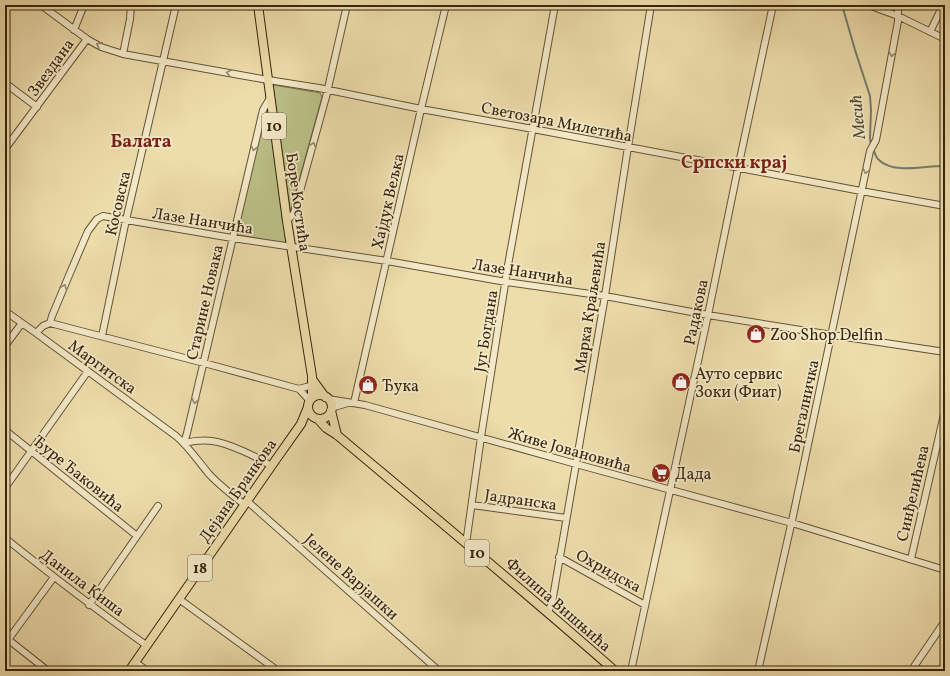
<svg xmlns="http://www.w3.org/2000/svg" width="950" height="676" font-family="Vollkorn,serif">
	<rect width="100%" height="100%" fill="#edddab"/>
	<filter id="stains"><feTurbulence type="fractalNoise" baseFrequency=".005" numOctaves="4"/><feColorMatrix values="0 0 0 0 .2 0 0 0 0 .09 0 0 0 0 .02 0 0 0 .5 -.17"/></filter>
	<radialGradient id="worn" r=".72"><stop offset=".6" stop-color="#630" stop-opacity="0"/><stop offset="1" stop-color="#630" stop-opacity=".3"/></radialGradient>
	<!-- green -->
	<path fill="#bac087" stroke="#79724a" d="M274 85 320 93 322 97 291 209 290 210 273 86Z
		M267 109 268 110 286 243 238 235 237 234 265 110Z"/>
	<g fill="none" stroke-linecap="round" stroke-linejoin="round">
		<!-- stream -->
		<path stroke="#747e70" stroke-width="2" d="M842 5 855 50 870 96 871 110 870 138 871 145
			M873 149C875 153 876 158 879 160 893 174 924 166 942 166L945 167"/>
		<!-- minor casing -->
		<g stroke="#655335" stroke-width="8">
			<path id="minor" d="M41 5 87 39 101 47 123 54 268 80 319 88 421 109 533 129 861 191 945 206
				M868 5 898 16 945 39
				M74 30 84 5
				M930 32 943 5
				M123 54 130 19 131 5
				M5 83 37 107
				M5 149 87 39
				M287 221 294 213 326 97 347 5
				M5 311 36 333 176 436C189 447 198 461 209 474 219 485 232 495 245 505
				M50 323 52 316 70 273 88 231 97 219 103 216 232 238 387 261 506 282 605 296 708 315 832 335 945 352
				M36 333 43 326 50 323 204 363 299 389 306 387 312 385
				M102 336 126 220 176 5
				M5 346 22 323
				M299 389 310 401
				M328 399 365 405 576 464 792 523 945 570
				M354 403 421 109 446 5
				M331 408 348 403
				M5 430 137 536
				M184 443 187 433 263 110 270 98
				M184 443C193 441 203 440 212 441 228 443 258 457 271 466
				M5 488 88 371
				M247 501 439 671
				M472 505 566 518
				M5 538C51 575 98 611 146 645
				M466 544 481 437 508 265 555 5
				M559 557 645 605
				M911 559 945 410
				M179 599 278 671
				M89 605 158 506
				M548 612 552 603 605 296 628 147 651 5
				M5 637 48 671
				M5 644 54 577
				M135 662 147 671
				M631 671 708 315 738 168 773 5
				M758 671 793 516 870 151 876 140 898 21V11L899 5
				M911 671 945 621"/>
		</g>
		<!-- major casing -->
		<g stroke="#38250e" stroke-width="10">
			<path id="major" d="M258 5 287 221 312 376V398
				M312 379 325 397
				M308 407a12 12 0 1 1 24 0a12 12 0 1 1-24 0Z
				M331 411 337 435
				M318 419 326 428 337 435C430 513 524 591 615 671
				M129 671 277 458 301 424 308 407"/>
		</g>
		<!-- minor -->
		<use href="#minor" stroke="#f3e9c8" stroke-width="6"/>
		<!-- major -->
		<use href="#major" stroke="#edddab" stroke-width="8"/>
	</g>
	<!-- one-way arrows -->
	<defs><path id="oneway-chevron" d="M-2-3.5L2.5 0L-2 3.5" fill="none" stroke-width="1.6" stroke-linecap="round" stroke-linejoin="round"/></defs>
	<g stroke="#96876b">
		<use href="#oneway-chevron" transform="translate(99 45) rotate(-152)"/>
		<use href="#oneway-chevron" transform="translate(892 54) rotate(101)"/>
		<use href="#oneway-chevron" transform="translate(229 73) rotate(-170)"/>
		<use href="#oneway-chevron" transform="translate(313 145) rotate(-74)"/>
		<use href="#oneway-chevron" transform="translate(254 148) rotate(103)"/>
		<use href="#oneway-chevron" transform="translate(866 171) rotate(102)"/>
		<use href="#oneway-chevron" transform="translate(64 287) rotate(-68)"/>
		<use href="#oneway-chevron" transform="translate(195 401) rotate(103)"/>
	</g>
	<!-- icons -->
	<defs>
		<g id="shop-disc" transform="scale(1)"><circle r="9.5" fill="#8f2418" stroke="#f3e9c8"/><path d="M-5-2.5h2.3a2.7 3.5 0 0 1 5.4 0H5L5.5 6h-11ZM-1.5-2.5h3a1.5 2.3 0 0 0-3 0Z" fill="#fff"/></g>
		<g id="supermarket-disc" transform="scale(1)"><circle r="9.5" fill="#8f2418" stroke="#f3e9c8"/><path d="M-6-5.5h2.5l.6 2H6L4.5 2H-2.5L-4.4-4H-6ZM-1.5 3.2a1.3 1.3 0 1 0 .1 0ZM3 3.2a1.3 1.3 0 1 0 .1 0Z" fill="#fff"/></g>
	</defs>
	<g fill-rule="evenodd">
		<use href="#shop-disc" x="756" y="334"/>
		<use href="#shop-disc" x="681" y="382"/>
		<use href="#shop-disc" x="368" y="385"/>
		<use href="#supermarket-disc" x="661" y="473"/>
	</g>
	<g text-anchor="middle" stroke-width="3.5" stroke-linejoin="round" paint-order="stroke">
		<!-- shield labels -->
		<g fill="#f3e9c8" stroke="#706046" stroke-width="1">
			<rect x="262" y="113" width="24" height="26" rx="3"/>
			<rect x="465" y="540" width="24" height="26" rx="3"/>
			<rect x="188" y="555" width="24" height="26" rx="3"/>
		</g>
		<g font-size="15" font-weight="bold" fill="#38250e">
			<text x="274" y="131">10</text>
			<text x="477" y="558">10</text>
			<text x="200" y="573">18</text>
		</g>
		<!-- street labels -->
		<g font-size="16" fill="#38250e" stroke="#f3e9c8">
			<text transform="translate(50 67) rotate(-54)" y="6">Звездана</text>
			<text transform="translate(557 121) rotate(11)" y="6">Светозара Милетића</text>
			<text transform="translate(387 201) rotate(-77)" y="6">Хајдук Вељка</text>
			<text transform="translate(299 202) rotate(82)" y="6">Боре Костића</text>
			<text transform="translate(117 203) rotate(-77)" y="6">Косовска</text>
			<text transform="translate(203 220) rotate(9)" y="6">Лазе Нанчића</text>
			<text transform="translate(523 271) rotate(9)" y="6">Лазе Нанчића</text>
			<text transform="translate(204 302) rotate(-77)" y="6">Старине Новака</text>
			<text transform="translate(589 307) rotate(-81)" y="6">Марка Краљевића</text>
			<text transform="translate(695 312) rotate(-78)" y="6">Радакова</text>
			<text transform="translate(485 331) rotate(-81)" y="6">Југ Богдана</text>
			<text transform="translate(103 366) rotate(36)" y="6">Маргитска</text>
			<text transform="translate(803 406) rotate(-78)" y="6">Брегалничка</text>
			<text transform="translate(570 449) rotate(16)" y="6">Живе Јовановића</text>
			<text transform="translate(79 473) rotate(39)" y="6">Ђуре Ђаковића</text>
			<text transform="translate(237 490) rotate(-55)" y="6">Дејана Бранкова</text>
			<text transform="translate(912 493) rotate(-77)" y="6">Синђелићева</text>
			<text transform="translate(521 499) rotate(8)" y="6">Јадранска</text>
			<text transform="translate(609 570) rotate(29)" y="6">Охридска</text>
			<text transform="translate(352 576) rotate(42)" y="6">Јелене Варјашки</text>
			<text transform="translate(83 582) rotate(37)" y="6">Данила Киша</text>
			<text transform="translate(559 604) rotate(41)" y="6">Филипа Вишњића</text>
		</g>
		<!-- poi labels -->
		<g font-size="16" fill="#38250e" stroke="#f3e9c8" text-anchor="start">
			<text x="770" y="340">Zoo Shop Delfin</text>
			<text x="695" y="379">Ауто сервис<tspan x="695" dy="18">Зоки (Фиат)</tspan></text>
			<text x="382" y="391">Ђука</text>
			<text x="675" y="479">Дада</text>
		</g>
		<!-- water labels -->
		<g font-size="17" font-style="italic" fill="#514a37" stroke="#f3e9c8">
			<text transform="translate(857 117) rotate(-95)" y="6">Месић</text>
		</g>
		<!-- quarter labels -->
		<g font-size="18" font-weight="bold" fill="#7a1f14" stroke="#f3e9c8">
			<text x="141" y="147">Балата</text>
			<text x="734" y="168">Српски крај</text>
		</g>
	</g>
	<!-- margin -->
	<rect width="950" height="676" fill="none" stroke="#edddab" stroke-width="20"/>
	<rect x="6" y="6" width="938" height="664" fill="none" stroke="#38250e" stroke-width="2"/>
	<rect x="10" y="10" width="930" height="656" fill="none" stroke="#38250e"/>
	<rect width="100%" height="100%" filter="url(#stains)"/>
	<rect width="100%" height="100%" fill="url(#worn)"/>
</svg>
